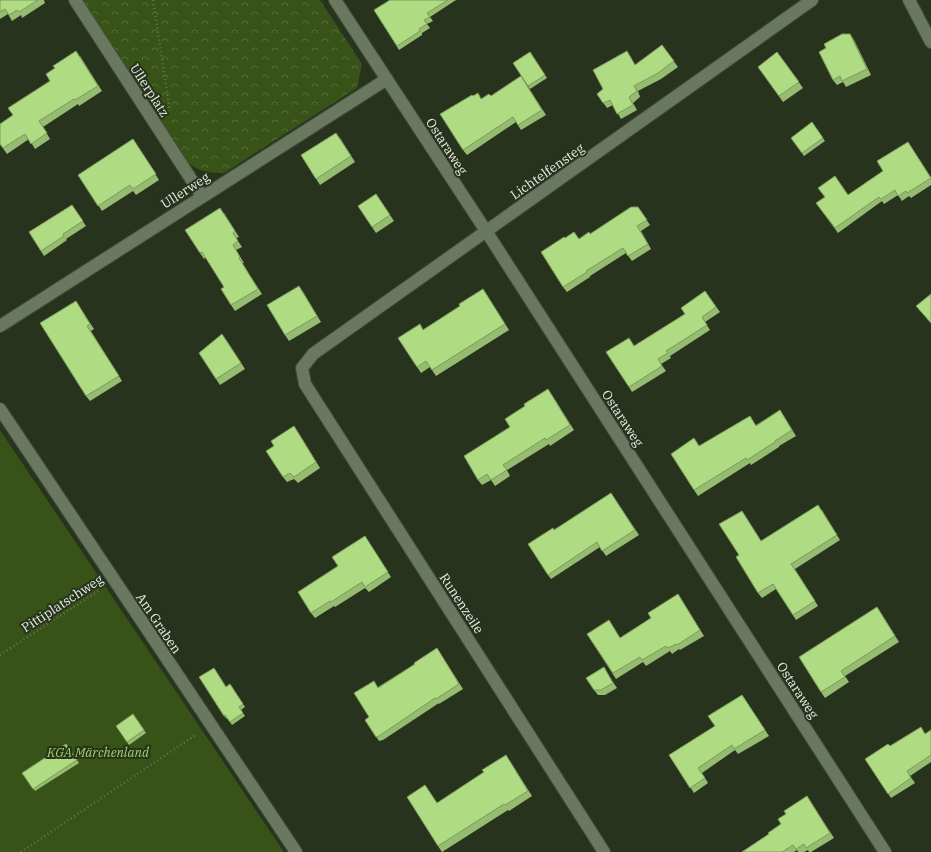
<svg xmlns="http://www.w3.org/2000/svg" width="931" height="852" font-family="'IBM Plex Serif',serif">
	<defs>
		<pattern id="forest-crowns" width="20" height="18" patternUnits="userSpaceOnUse"><rect width="20" height="18" fill="#385318"/><path d="M2 6a3 3 0 1 1 6 0M12 15a3 3 0 1 1 6 0" fill="none" stroke="#556c39"/></pattern>
	</defs>
	<rect width="100%" height="100%" fill="#28331e"/>
	<!-- green -->
	<path fill="#385318" d="M0 430 284 852H0Z"/>
	<!-- forest -->
	<path fill="url(#forest-crowns)" d="M82 0H320L362 64 357 88 224 173C206 173 194 170 182 157Z"/>
	<g fill="none" stroke-linecap="round" stroke-linejoin="round">
		<!-- minor casing -->
		<g stroke="#444d3b" stroke-width="14">
			<path id="minor" d="M75 0 202 196
				M335 0 486 231 885 852
				M909 0 931 42
				M0 326 387 79
				M0 409 296 852
				M604 852 305 384 302 368 313 354 812 0"/>
		</g>
		<!-- path -->
		<path stroke="#67715e" stroke-width="2.5" stroke-dasharray="1 3" stroke-linecap="butt" d="M153 0 170 111
			M0 655 100 590
			M21 852 197 734"/>
		<!-- minor -->
		<use href="#minor" stroke="#6b7860" stroke-width="12"/>
	</g>
	<!-- wall -->
	<path fill="#96bc71" d="M0 0H44L45 3 22 18 21 15 12 21 8 14 0 19Z
		M390 0H456L430 17 433 21 427 24 430 28 422 33V35L399 50 374 10Z
		M850 34 854 40 871 75 846 87 843 82 837 85 833 80Z
		M662 45 678 67 661 79 638 91 640 97 633 103 637 110 621 119 613 105 607 108 597 94 603 89 630 56 635 65Z
		M530 52 547 78 530 89 513 63Z
		M777 52 803 88 783 102 758 67Z
		M80 56 102 91 79 106 78 104 43 127 50 139 35 149 29 139 7 154 0 144 13 115 50 81Z
		M521 76 546 115 521 130 516 122 467 155 463 150 473 96 482 99 491 96Z
		M812 122 825 141 804 156 791 138Z
		M340 138 355 162 320 185 301 155Z
		M133 139 159 180 136 195 133 191 102 211 78 175Z
		M908 142 931 178V185L911 198 909 196 902 201 898 195 884 204 882 201 838 233 816 203 848 195 883 171Z
		M376 194 394 221 376 233 358 206Z
		M72 205 86 226 66 239 67 240 44 256 29 232Z
		M638 207 650 225 641 231 651 249 632 261 626 253 590 276V277L567 292 563 287 565 238 579 239 590 234Z
		M224 213 239 237 236 238 242 247 236 250 244 263H242L262 294 235 311 231 305 224 287 206 257 204 259 200 253Z
		M483 289 509 330 436 376 430 367 421 373 398 338 424 329 460 306Z
		M705 291 720 312 705 322 710 330 670 356 671 358 661 364 666 371 632 392 629 387 635 346 685 314Z
		M303 292 321 322 289 341 285 335Z
		M79 306 94 329 91 331 122 381 90 401 86 396Z
		M226 340 245 369 220 385 216 379Z
		M552 395 574 430 550 446 549 444 507 470 510 476 495 486 491 480 482 485 478 480 510 427Z
		M780 410 796 436 779 446V447L751 465 750 463 698 496 694 490 700 446 756 425Z
		M298 432 320 468 298 483 294 479 287 482 283 477Z
		M611 493 639 535 606 556 600 547 551 579 548 575 554 530Z
		M822 510 840 540 795 569 818 606 796 620 776 589 762 598 758 593 761 541Z
		M365 536 391 577 369 592 365 588 335 607 334 606 315 618 311 613 338 566Z
		M678 594 704 636 680 650 679 649 672 654 670 651 646 666 643 662 616 679 587 634 621 638 651 618Z
		M877 607 899 642 845 676 849 682 825 698 821 692Z
		M437 648 463 689 439 704V703L383 740 379 741 365 720 369 717 378 687 415 664Z
		M607 673 617 688 605 695H598L594 690Z
		M230 684 245 707 241 710 245 716 232 725 227 718V719L224 716 226 687Z
		M742 695 769 736 738 754 735 750 702 773 708 783 694 793 669 755 715 726Z
		M133 714 146 733 129 745 116 726Z
		M931 730V762L910 776 915 783 891 798 865 759 890 746 926 733Z
		M66 744 79 763 35 791 22 773Z
		M510 761 532 796 509 811 508 810 442 852 438 846 437 803Z
		M807 796 834 838 811 852H809L808 850 804 852H798L797 850 794 852H742L769 834 781 824 786 814Z"/>
	<!-- shaded-wall -->
	<path fill="#7a995c" d="M850 34 854 40 871 75 867 69Z
		M634 86 638 91 640 97 637 91Z
		M299 286 303 292 321 322 317 316Z"/>
	<!-- building -->
	<path fill="#afdb83" stroke="#7a995c" d="M0 0H38L19 12 17 10 9 15 5 9 0 12Z
		M390 0H448L427 13 430 17 424 20 427 24 419 29 420 31 397 46 374 10Z
		M842 34H850L867 69 842 81 840 76 833 80 819 52 826 48 824 44Z
		M662 45 674 61 658 73 634 86 637 91 629 97 633 105 617 114 610 100 603 103 597 94 603 89 593 70 627 51 635 65Z
		M76 51 98 86 75 100 74 99 39 121 47 133 31 144 25 134 3 148 0 144V124L13 115 8 108 50 81 46 74 55 68 53 66Z
		M530 52 545 75 528 86 513 63Z
		M777 52 799 82 779 96 758 67Z
		M521 76 542 110 518 125 513 117 463 150 440 114 472 95 473 96 478 93 481 99 489 94 491 96Z
		M812 122 823 138 802 153 791 138Z
		M336 133 351 156 316 179 301 155Z
		M133 139 156 174 133 189 130 185 98 206 78 175Z
		M908 142 931 178 907 193 906 191 898 196 895 190 881 199 879 197 835 228 816 203 825 197 818 188 835 176 848 195 883 171 877 161Z
		M376 194 390 215 372 227 358 206Z
		M72 205 83 221 63 234 64 236 41 251 29 232Z
		M631 207H638L647 220 637 226 648 244 628 256 623 248 586 271 587 272 563 287 541 252 564 237 565 238 574 232 579 239 589 232 590 234Z
		M220 208 235 231 233 233 238 241 233 245 240 257 239 258 258 289 231 305 221 289 224 287 202 252 200 253 185 230Z
		M299 286 317 316 285 335 267 305Z
		M483 289 505 324 432 370 426 361 417 367 398 338 420 324 423 330 460 306 459 304Z
		M705 291 716 307 702 317 707 325 666 351 668 353 658 359 662 366 629 387 606 352 629 338 634 346 685 314 681 308Z
		M931 294V323L916 306Z
		M76 301 90 324 87 326 119 376 86 396 40 323Z
		M222 334 241 363 216 379 199 353Z
		M548 389 570 425 546 440 545 438 503 465 507 470 491 480 487 474 478 480 464 456 510 427 505 419 525 406 524 404Z
		M780 410 792 430 775 441V442L747 460 746 458 694 490 671 454 694 438 699 446 750 416 756 426Z
		M294 426 316 462 294 477 290 473 283 477 266 451 274 446 271 441Z
		M611 493 635 530 602 551 597 542 548 575 528 544 553 528 554 530Z
		M818 505 837 535 791 564 815 601 793 615 773 584 758 593 736 557 739 555 719 524 742 511 761 541Z
		M365 536 388 572 365 587 362 582 331 602 330 601 311 613 298 592 338 566 332 557Z
		M678 594 700 630 677 645 676 644 668 648 666 646 642 660 640 657 613 673 587 634 609 620 620 638 651 618 648 613Z
		M877 607 895 636 841 671 845 677 821 692 799 657Z
		M437 648 459 684 436 699 435 698 379 736 376 737 365 720 369 717 354 693 374 681 378 688 415 664 414 663Z
		M604 667 613 683 601 690H594L586 678Z
		M214 668 226 687 230 684 243 704 239 707 243 713 230 722 225 715 224 716 199 677Z
		M742 695 765 730 734 749 732 745 698 768 705 778 690 788 669 755 715 726 708 716Z
		M133 714 144 730 127 742 116 726Z
		M921 727 925 734 931 730V755L907 771 911 778 888 794 865 759 888 744 890 746Z
		M66 744 77 760 33 789 22 773Z
		M506 755 528 791 505 805 504 804 438 846 407 797 425 785 437 803 484 772 482 770Z
		M807 796 830 833 806 848 804 844 796 849 793 845 782 852H742L769 834 768 833 781 824 778 819 786 814 784 811Z"/>
	<g text-anchor="middle" stroke-width="4" stroke-linejoin="round" paint-order="stroke">
		<!-- street labels -->
		<g font-size="13" fill="#e6ede0" stroke="#28331e">
			<text transform="translate(150 90) rotate(57)" y="5">Ullerplatz</text>
			<text transform="translate(447 146) rotate(57)" y="5">Ostaraweg</text>
			<text transform="translate(547 171) rotate(-35)" y="5">Lichtelfensteg</text>
			<text transform="translate(185 190) rotate(-33)" y="5">Ullerweg</text>
			<text transform="translate(623 418) rotate(57)" y="5">Ostaraweg</text>
			<text transform="translate(62 603) rotate(-33)" y="5">Pittiplatschweg</text>
			<text transform="translate(462 603) rotate(57)" y="5">Runenzeile</text>
			<text transform="translate(159 623) rotate(56)" y="5">Am Graben</text>
			<text transform="translate(798 690) rotate(57)" y="5">Ostaraweg</text>
		</g>
		<!-- park labels -->
		<g font-size="13" font-style="italic" fill="#9ed463" stroke="#28331e">
			<text x="98" y="757">KGA Märchenland</text>
		</g>
	</g>
</svg>
